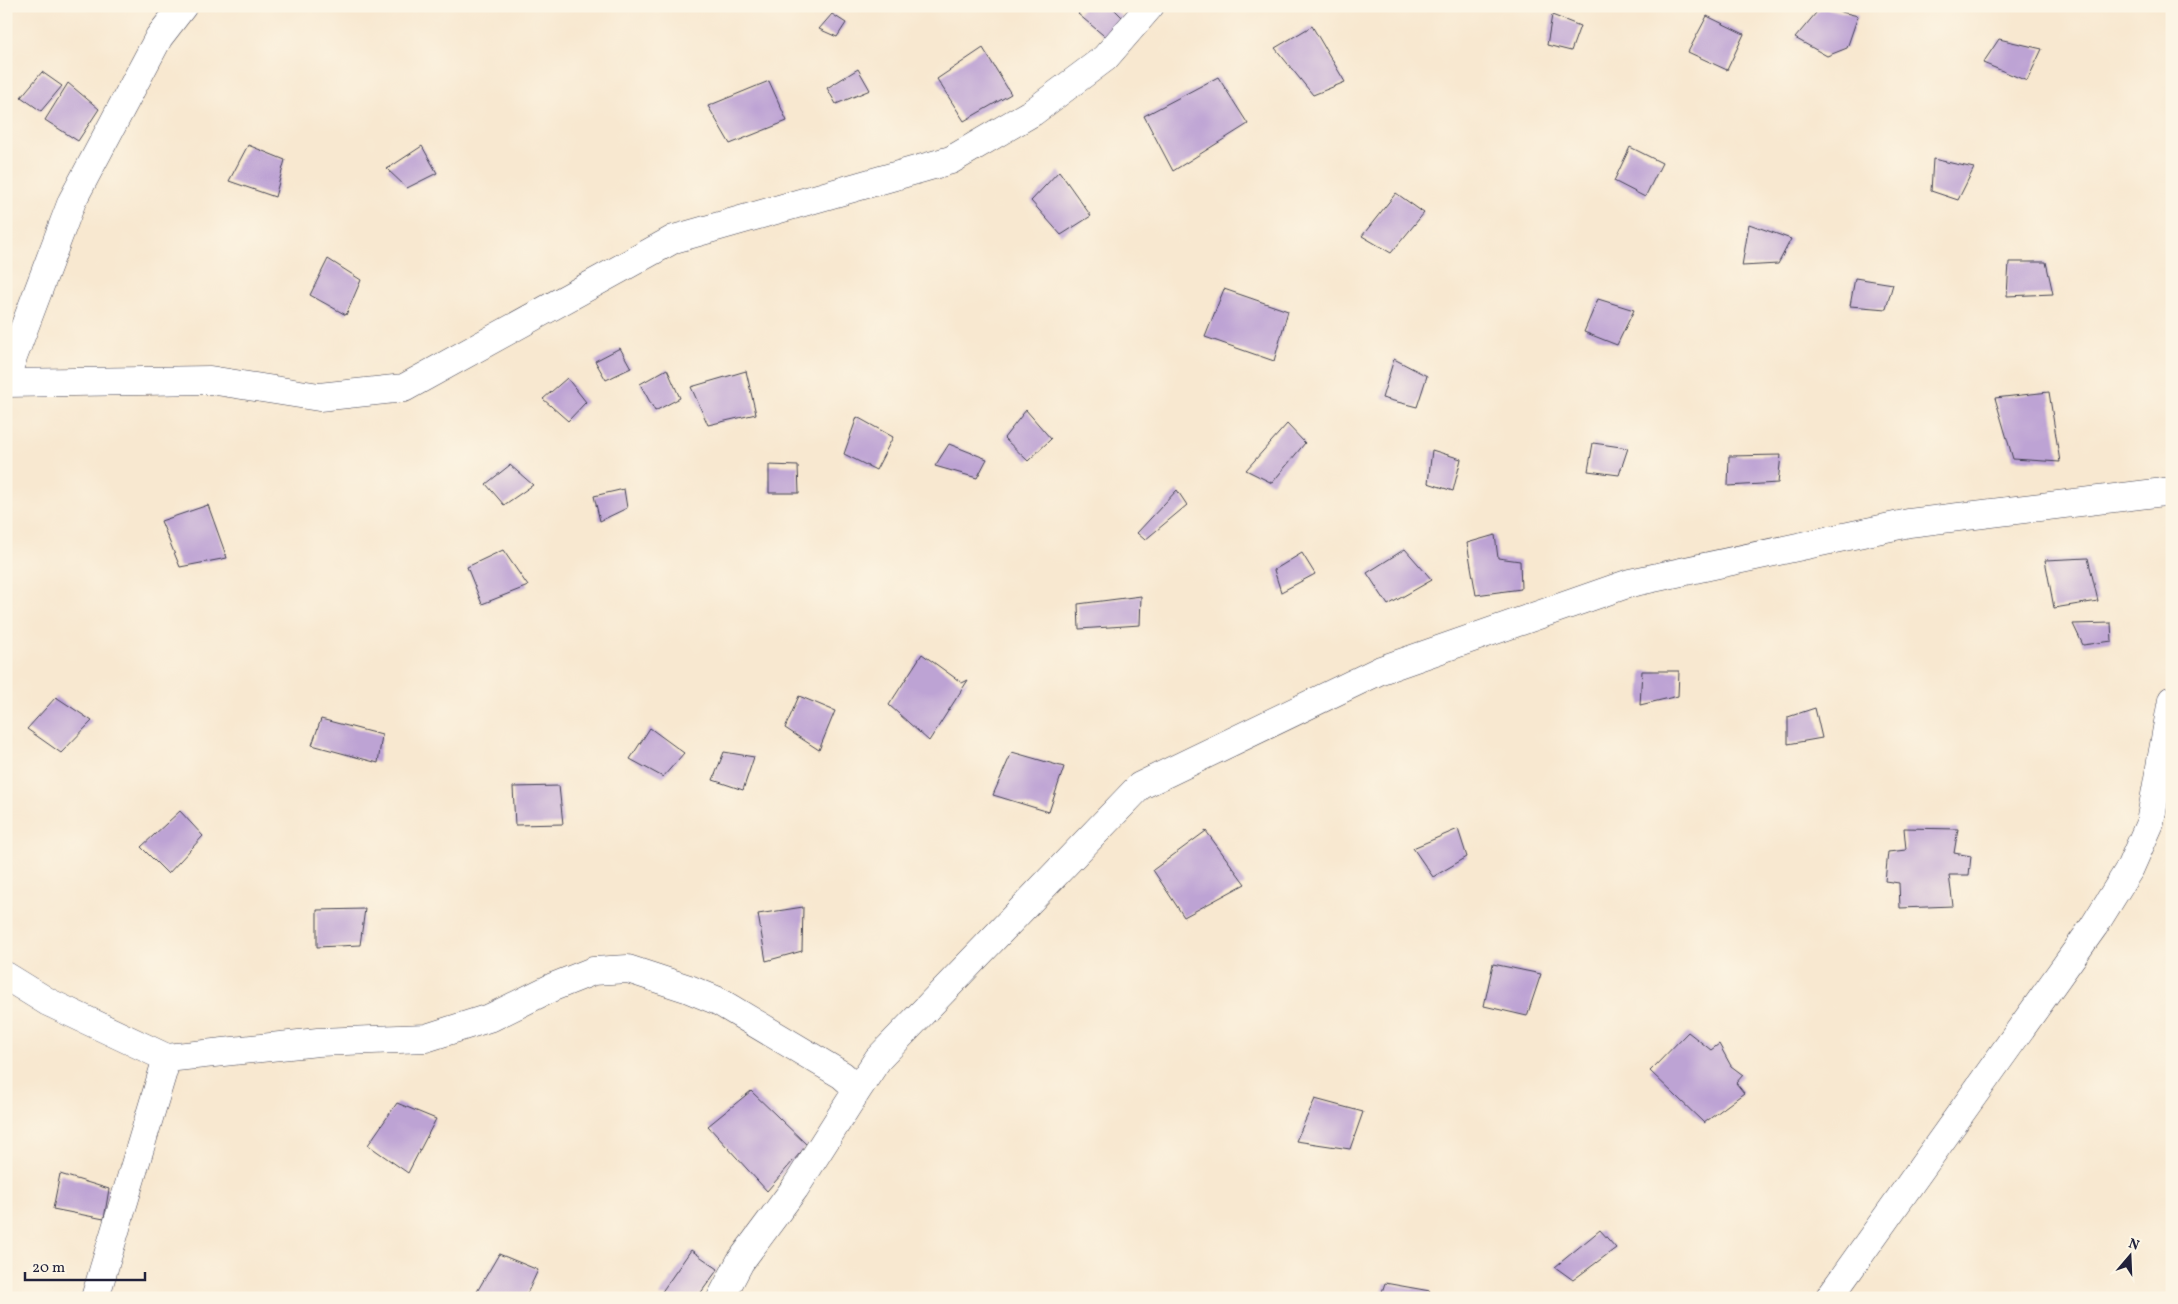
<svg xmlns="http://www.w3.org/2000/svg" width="2178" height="1304" font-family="Vollkorn,serif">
	<rect width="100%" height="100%" fill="#fcf5e5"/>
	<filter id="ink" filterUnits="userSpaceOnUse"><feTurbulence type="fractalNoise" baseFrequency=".02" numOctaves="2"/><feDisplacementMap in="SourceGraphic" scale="10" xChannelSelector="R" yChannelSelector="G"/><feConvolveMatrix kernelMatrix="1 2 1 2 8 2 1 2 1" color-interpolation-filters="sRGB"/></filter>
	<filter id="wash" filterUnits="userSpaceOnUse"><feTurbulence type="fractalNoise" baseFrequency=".0096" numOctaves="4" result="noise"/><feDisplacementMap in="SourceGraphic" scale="20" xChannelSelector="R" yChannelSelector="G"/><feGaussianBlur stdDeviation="1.12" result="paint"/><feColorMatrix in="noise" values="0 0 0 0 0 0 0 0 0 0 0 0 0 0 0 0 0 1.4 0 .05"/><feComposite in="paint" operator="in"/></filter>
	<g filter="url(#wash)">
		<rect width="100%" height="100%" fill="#f8e8d0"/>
		<g id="blocks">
			<!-- building -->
			<path fill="#bda3d4" d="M1085 6H1111L1127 22 1109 40 1078 14Z
				M1821 7 1858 16 1847 48 1827 56 1795 38Z
				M832 14 846 23 837 37 819 29Z
				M1552 15 1580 26 1571 51 1547 45Z
				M1707 16 1744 34 1727 70 1688 52Z
				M1312 26 1345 82 1313 95 1275 48Z
				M1999 39 2042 49 2027 81 1983 63Z
				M983 48 1011 94 964 121 937 79Z
				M858 69 870 90 836 104 827 88Z
				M42 72 62 86 41 111 21 97Z
				M1218 77 1248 124 1173 171 1144 116Z
				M769 81 787 121 730 144 708 106Z
				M68 83 99 109 78 141 45 120Z
				M248 145 285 160 275 197 229 181Z
				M422 146 437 173 407 188 387 169Z
				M1630 147 1662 163 1645 197 1614 181Z
				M1933 159 1974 168 1958 200 1931 191Z
				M1059 171 1091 216 1061 235 1031 201Z
				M1396 193 1424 213 1391 253 1362 236Z
				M1749 224 1791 239 1778 264 1742 266Z
				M328 259 361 280 346 315 310 295Z
				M2009 262H2046L2053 294 2007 296Z
				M1855 278 1893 284 1886 309 1850 306Z
				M1224 289 1288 311 1274 361 1205 337Z
				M1598 299 1634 310 1617 345 1584 332Z
				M620 348 631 368 606 380 595 361Z
				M1394 359 1427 376 1417 407 1382 398Z
				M667 369 680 398 655 411 640 384Z
				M746 371 756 414 708 425 691 387Z
				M567 378 586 402 568 421 543 399Z
				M2049 392 2060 462 2013 459 1995 398Z
				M1026 410 1051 439 1028 461 1004 438Z
				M857 417 893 437 876 470 844 454Z
				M1287 424 1305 443 1272 483 1246 470Z
				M1593 443 1628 448 1619 475 1588 471Z
				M949 444 987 459 977 478 935 466Z
				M1432 450 1461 459 1453 491 1428 483Z
				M1781 455 1778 483 1728 486 1729 456Z
				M510 465 533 485 504 505 486 484Z
				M769 465 798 466 799 493H769Z
				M624 489 627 508 600 521 594 496Z
				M1177 490 1187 505 1145 540 1137 533Z
				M208 505 227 558 180 567 161 521Z
				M1495 535 1498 558 1520 561 1521 589 1476 595 1467 543Z
				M1405 549 1432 580 1388 605 1367 573Z
				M503 550 528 586 482 604 467 567Z
				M1302 553 1315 574 1281 592 1274 570Z
				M2088 558 2098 601 2054 608 2045 560Z
				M1141 596 1140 625 1079 629 1078 604Z
				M2111 623 2112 641 2083 645 2073 624Z
				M922 654 962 683 968 680 929 741 889 705Z
				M1642 671H1679L1678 696 1640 705Z
				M799 696 835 711 819 750 785 728Z
				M56 697 92 721 61 753 27 729Z
				M1815 708 1822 738 1788 744V717Z
				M321 719 382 735 378 763 312 745Z
				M650 728 684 753 663 777 630 759Z
				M724 752 754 757 743 790 713 780Z
				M1012 752 1064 767 1049 812 993 795Z
				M559 786 563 824 515 825 513 787Z
				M180 811 203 836 168 874 141 847Z
				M1904 828 1958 829 1954 853 1971 856 1969 875H1949L1953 906 1900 908 1899 883 1885 881 1888 852 1906 850Z
				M1458 829 1467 857 1433 877 1413 848Z
				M1206 831 1245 884 1184 917 1153 870Z
				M803 907 802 951 766 961 758 914Z
				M365 909 360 945 317 947V910Z
				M1493 964 1541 974 1527 1016 1484 1006Z
				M1688 1032 1711 1050 1719 1044 1731 1066 1743 1075 1736 1083 1744 1093 1704 1123 1650 1071Z
				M751 1091 807 1145 767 1191 708 1126Z
				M1315 1099 1363 1112 1350 1149 1296 1141Z
				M397 1103 436 1119 408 1173 368 1145Z
				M60 1174 109 1189 104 1219 53 1209Z
				M1600 1230 1616 1248 1573 1280 1555 1267Z
				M691 1250 718 1269 697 1298 659 1296Z
				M499 1254 538 1270 525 1298H480L475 1295Z
				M1385 1283 1430 1291 1428 1298H1380Z"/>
		</g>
	</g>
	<g filter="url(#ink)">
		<use href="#blocks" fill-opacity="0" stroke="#424051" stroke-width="1"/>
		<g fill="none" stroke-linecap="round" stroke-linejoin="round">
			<!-- minor casing -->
			<g stroke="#424051" stroke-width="29">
				<path id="minor" d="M6 376 72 201 159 37 183 6
					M6 383 210 380 319 397 404 388 674 239 951 160 1033 112 1105 58 1150 6
					M6 976 48 1002 167 1058 318 1042 426 1038 492 1017 553 987 593 971 628 969 689 989 718 1001 842 1075 858 1089 878 1059 1140 786 1381 670 1630 583 1909 523 2172 491
					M95 1298 167 1058
					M721 1298 740 1262 795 1188 858 1089
					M1829 1298 2094 926 2130 868 2150 823 2172 700"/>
			</g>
			<!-- minor -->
			<use href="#minor" stroke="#fff" stroke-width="28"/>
		</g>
	</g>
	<!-- margin -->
	<rect width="2178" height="1304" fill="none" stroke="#fcf5e5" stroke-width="25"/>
	<!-- north arrow -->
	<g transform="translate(2130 1256) rotate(19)" stroke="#fcf5e5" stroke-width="4" paint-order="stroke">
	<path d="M0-4L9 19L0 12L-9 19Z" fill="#22223b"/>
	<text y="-8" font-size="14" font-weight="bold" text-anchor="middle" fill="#22223b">N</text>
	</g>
	<!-- scale -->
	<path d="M25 1272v8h120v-8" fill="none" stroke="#22223b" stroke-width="2.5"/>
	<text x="32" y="1272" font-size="15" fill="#22223b" stroke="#fcf5e5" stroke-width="4" paint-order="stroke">20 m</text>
</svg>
